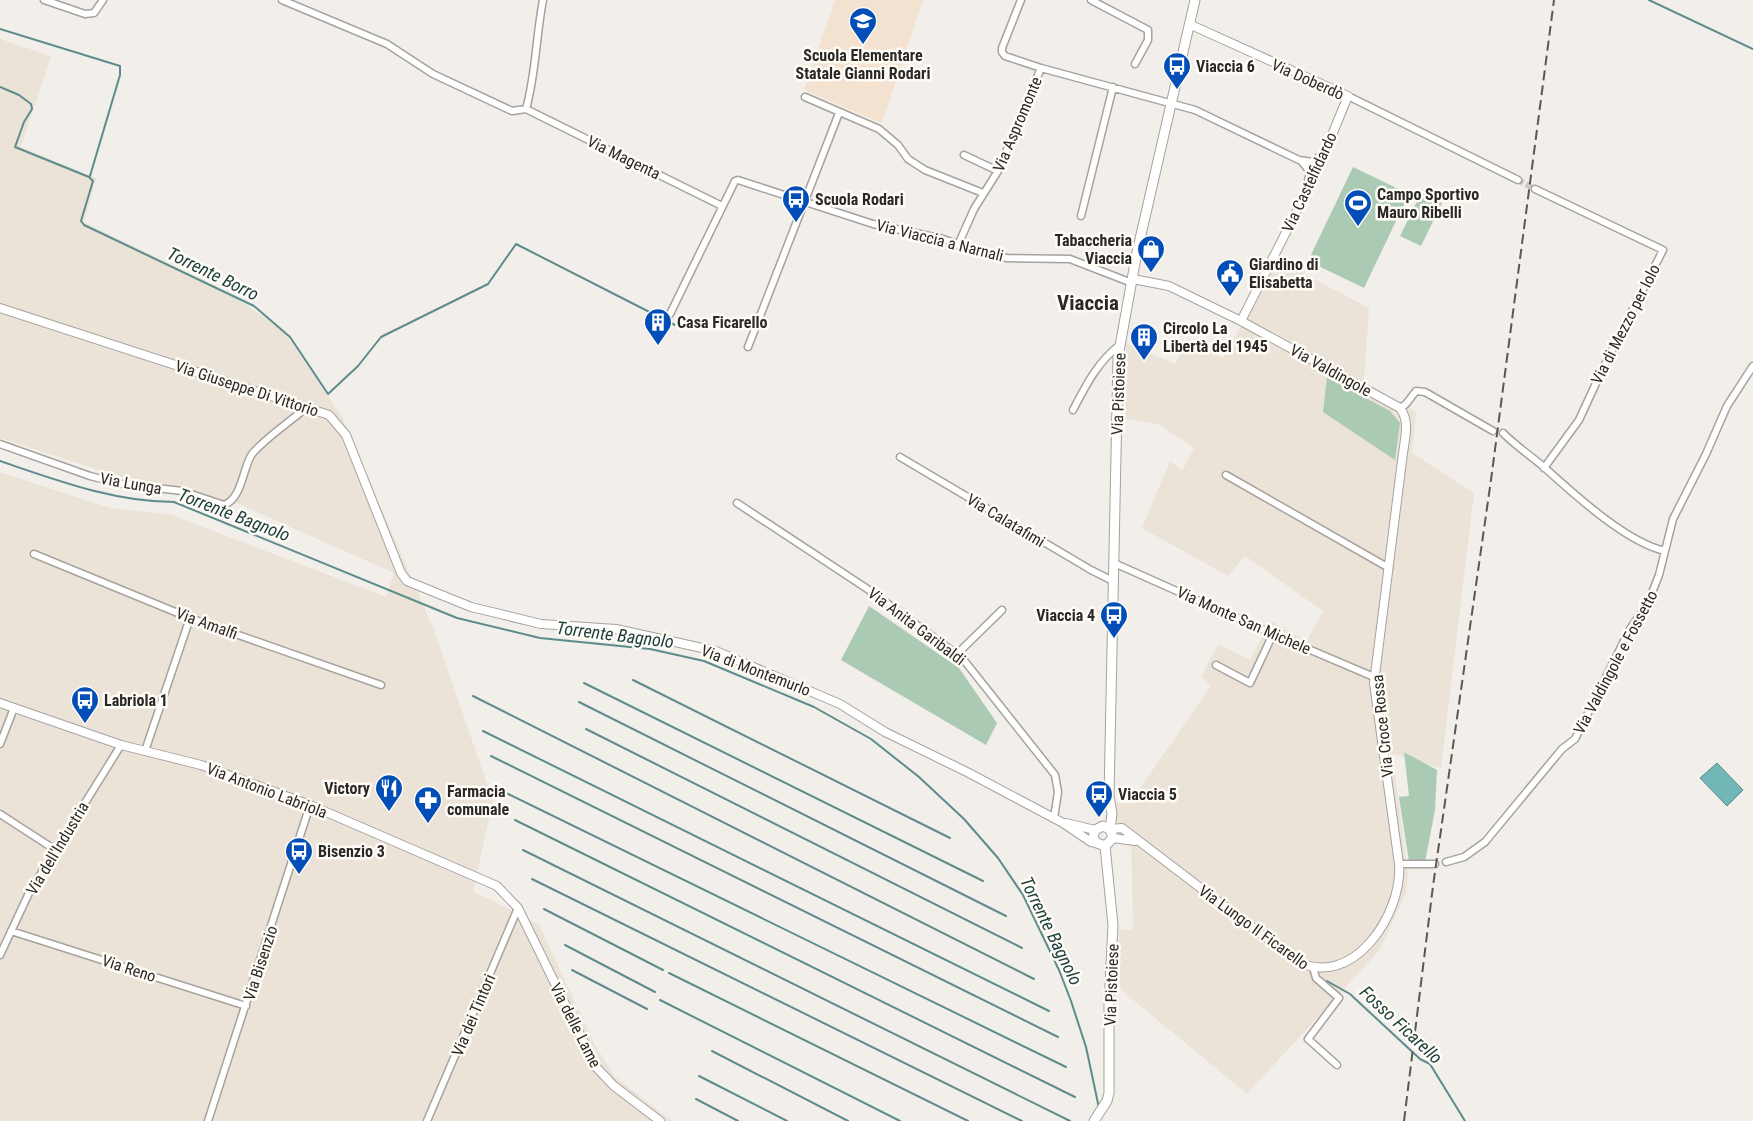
<svg xmlns="http://www.w3.org/2000/svg" width="1753" height="1121" font-family="'Roboto Condensed',sans-serif">
	<rect width="100%" height="100%" fill="#f2eee9"/>
	<!-- built -->
	<path fill="#ebe3d7" d="M0 39 51 56 21 147 96 178 84 222 225 291 283 330 342 417 434 630 493 801 473 891 539 925 595 1045 614 1076 672 1121H0V472L110 508 172 515 386 597 394 573 239 504 145 485 0 438Z
		M1278 260 1369 308 1364 381 1416 413 1412 453 1474 493 1441 768 1393 754 1408 876 1406 893 1379 951 1247 1094 1120 989 1119 930H1133L1131 829 1116 822 1115 802 1129 804 1211 686 1201 677 1218 644 1250 660 1271 621 1307 641 1323 611 1245 556 1228 576 1142 528 1170 461 1182 471 1194 448 1158 424 1125 419 1126 343 1175 364 1188 339 1223 358Z"/>
	<!-- education -->
	<path fill="#f3e2d0" d="M835 0H923L882 123 804 90Z"/>
	<!-- green -->
	<path fill="#abcab4" d="M1353 167 1409 194 1364 288 1308 261Z
		M1421 193 1442 203 1421 246 1400 236Z
		M1327 377 1390 411 1400 423 1395 460 1323 412Z
		M869 606 959 668 997 723 986 745 841 660Z
		M1404 752 1437 770 1435 810 1425 862H1409L1399 797 1409 796Z"/>
	<!-- water -->
	<path fill="#71b7b7" stroke="#5c8c8c" d="M1717 763 1743 790 1727 806 1700 778Z"/>
	<g fill="none" stroke-linecap="round" stroke-linejoin="round">
		<!-- stream -->
		<path stroke="#5c8c8c" stroke-width="2" d="M1649 0 1753 49
			M0 29 120 66V75L90 176
			M0 87 19 95 31 104 32 109 24 122 15 147 89 177 93 181 81 221 84 225 254 306 290 337 328 394 358 366 381 337 488 284 516 244 675 325
			M0 461C56 480 114 502 174 502L457 618 540 638 650 649 704 661 814 707 871 739 919 777 964 819 998 858 1023 895 1059 970 1071 1001 1086 1047 1099 1108
			M633 680 950 838
			M584 683 983 881
			M473 696 1034 979
			M579 702 1006 916
			M586 729 1022 948
			M483 731 1049 1011
			M491 756 1058 1037
			M504 792 1066 1067
			M515 820 1075 1097
			M523 850 1070 1121
			M532 879 1022 1121
			M544 909 663 970
			M565 945 655 992
			M572 970 647 1009
			M669 973 968 1121
			M1327 981 1350 994 1420 1059 1430 1064 1465 1121
			M660 1000 900 1121
			M712 1051 848 1121
			M699 1076 787 1121
			M696 1099 738 1121"/>
		<!-- minor-tunnel -->
		<path stroke="#cac7c2" stroke-width="6" stroke-dasharray="6 3" stroke-linecap="butt" d="M1518 180 1535 189"/>
		<!-- minor casing -->
		<g stroke="#a6a29e" stroke-width="9">
			<path id="minor" d="M44 0 85 14 94 13 103 0
				M282 0 387 44 433 74 512 111 526 109
				M1021 0 1002 48V52L1005 56 1041 68 1195 110 1299 160 1313 162 1323 153
				M1091 0 1148 30V40L1135 64
				M1348 96 1518 180
				M805 97 879 129 898 145 908 159 925 170 983 193
				M526 109 722 206
				M526 109C536 73 536 36 543 0
				M964 155 998 171
				M1302 162 1310 172 1306 189
				M1535 189 1663 250 1603 368 1579 420 1544 468
				M1081 216 1113 87
				M958 245 974 209 998 171 1041 68
				M670 314 735 181 738 180 873 224 943 239 985 254 1007 258 1070 259 1132 283
				M748 347 839 113
				M1400 408 1406 404 1416 391 1425 392 1493 431
				M1073 410C1086 385 1098 361 1121 344
				M1503 433C1516 446 1531 456 1545 468 1575 495 1626 542 1665 551
				M0 444 90 476 122 484 182 491 224 505C242 499 243 467 252 454 265 438 291 421 307 407
				M900 457 1091 570 1113 581
				M1226 475 1389 568
				M737 503 869 590 963 659 1055 775 1058 792 1054 818
				M34 554 190 618 381 685
				M1114 563 1273 634 1374 677
				M957 654 1002 610
				M1216 665 1250 683 1273 634
				M0 744 14 708
				M145 751 190 618
				M0 814 54 849
				M1446 862 1464 857 1485 842 1562 749 1575 739 1630 629 1648 603 1659 575 1673 519 1706 454 1727 406 1753 366
				M1399 864H1435
				M11 931 246 1006
				M0 955 29 893 121 745
				M1313 967 1316 978 1339 998 1308 1039 1337 1065
				M208 1121 310 805
				M427 1121 518 908"/>
		</g>
		<!-- tertiary casing -->
		<g stroke="#a6a29e" stroke-width="10">
			<path id="tertiary" d="M1189 24 1348 96 1318 169 1241 321
				M0 308 329 415 346 435 401 573 407 581 471 607 541 624 616 629 716 651 840 704 885 732 967 772 1063 823 1091 842 1097 843
				M0 703 121 745 201 765 310 805 497 886 518 908 596 1067 614 1086 660 1121
				M1066 823 1095 830
				M1110 829 1122 828 1295 960C1352 992 1403 914 1399 864L1374 683 1403 453C1405 438 1410 421 1400 408L1241 321 1169 286 1133 279
				M1113 838 1135 841"/>
		</g>
		<!-- secondary casing -->
		<g stroke="#a6a29e" stroke-width="11">
			<path id="secondary" d="M1110 829 1103 826 1095 830 1093 838 1097 843 1105 846 1113 838 1110 829 1112 814 1109 796 1118 357 1137 252 1195 0
				M1094 1121 1107 1101 1109 1093V1003L1113 925 1105 846"/>
		</g>
		<!-- minor -->
		<use href="#minor" stroke="#fff" stroke-width="6"/>
		<!-- tertiary -->
		<use href="#tertiary" stroke="#fff" stroke-width="8"/>
		<!-- secondary -->
		<use href="#secondary" stroke="#fff" stroke-width="9"/>
		<!-- rail -->
		<path stroke="#5a5855" stroke-width="2" stroke-dasharray="10 5" stroke-linecap="butt" d="M1404 1121 1433 886 1491 480 1554 0"/>
	</g>
	<!-- icons -->
	<defs>
		<g id="school-pin" transform="scale(1.4375)"><path d="M0 17L-7.5 6A9.5 9.5 0 1 1 7.5 6Z" fill="#024eb8" stroke="#fffcf6"/><path d="M0-5L7-2L0 1L-7-2ZM-4 1L0 2.5L4 1V4Q0 6-4 4Z" fill="#fff"/></g>
		<g id="bus-pin" transform="scale(1.4375)"><path d="M0 17L-7.5 6A9.5 9.5 0 1 1 7.5 6Z" fill="#024eb8" stroke="#fffcf6"/><path d="M-5-6H5V4H4V6H2V4H-2V6H-4V4H-5ZM-3.5-4V0h7V-4ZM-3.5 1.2v1.5H-2V1.2ZM2 1.2v1.5H3.5V1.2Z" fill="#fff"/></g>
		<g id="stadium-pin" transform="scale(1.4375)"><path d="M0 17L-7.5 6A9.5 9.5 0 1 1 7.5 6Z" fill="#024eb8" stroke="#fffcf6"/><path d="M0-5a6.5 5 0 1 0 0 10a6.5 5 0 1 0 0-10ZM-3.5-1.8h7v3.6h-7Z" fill="#fff"/></g>
		<g id="shop-pin" transform="scale(1.4375)"><path d="M0 17L-7.5 6A9.5 9.5 0 1 1 7.5 6Z" fill="#024eb8" stroke="#fffcf6"/><path d="M-5-2.5h2.3a2.7 3.5 0 0 1 5.4 0H5L5.5 6h-11ZM-1.5-2.5h3a1.5 2.3 0 0 0-3 0Z" fill="#fff"/></g>
		<g id="civic-pin" transform="scale(1.4375)"><path d="M0 17L-7.5 6A9.5 9.5 0 1 1 7.5 6Z" fill="#024eb8" stroke="#fffcf6"/><path d="M-.6-6.5H3V-4.5H.6V-3L4-1V1h2V6H-6V1h2V-1L-.6-3ZM-1.2 2.5V6h2.4V2.5Z" fill="#fff"/></g>
		<g id="building-pin" transform="scale(1.4375)"><path d="M0 17L-7.5 6A9.5 9.5 0 1 1 7.5 6Z" fill="#024eb8" stroke="#fffcf6"/><path d="M-4-6H4V6H1V3H-1V6H-4ZM-2.5-4.3h1.7v1.8h-1.7ZM.8-4.3h1.7v1.8H.8ZM-2.5-1h1.7V.8h-1.7ZM.8-1h1.7V.8H.8Z" fill="#fff"/></g>
		<g id="restaurant-pin" transform="scale(1.4375)"><path d="M0 17L-7.5 6A9.5 9.5 0 1 1 7.5 6Z" fill="#024eb8" stroke="#fffcf6"/><path d="M-5-6h1v4h1v-4h1v4h1v-4h1v5L-1.5 .5V6h-2V.5L-5-1ZM5-6V6H3V1.5H1.5Q1.5-4 5-6Z" fill="#fff"/></g>
		<g id="pharmacy-pin" transform="scale(1.4375)"><path d="M0 17L-7.5 6A9.5 9.5 0 1 1 7.5 6Z" fill="#024eb8" stroke="#fffcf6"/><path d="M-2-6h4v4h4v4h-4v4h-4v-4h-4v-4h4Z" fill="#fff"/></g>
	</defs>
	<g fill-rule="evenodd">
		<use href="#school-pin" x="863" y="21"/>
		<use href="#bus-pin" x="1177" y="66"/>
		<use href="#bus-pin" x="796" y="199"/>
		<use href="#stadium-pin" x="1358" y="203"/>
		<use href="#shop-pin" x="1151" y="249"/>
		<use href="#civic-pin" x="1230" y="273"/>
		<use href="#building-pin" x="658" y="322"/>
		<use href="#building-pin" x="1144" y="337"/>
		<use href="#bus-pin" x="1114" y="615"/>
		<use href="#bus-pin" x="85" y="700"/>
		<use href="#restaurant-pin" x="389" y="788"/>
		<use href="#bus-pin" x="1099" y="794"/>
		<use href="#pharmacy-pin" x="428" y="800"/>
		<use href="#bus-pin" x="299" y="851"/>
	</g>
	<g text-anchor="middle" stroke-width="5" stroke-linejoin="round" paint-order="stroke">
		<!-- poi labels -->
		<g font-size="16" font-weight="bold" fill="#2a2927" stroke="#fffcf6" text-anchor="start">
			<text x="863" y="61" text-anchor="middle">Scuola Elementare<tspan x="863" dy="18">Statale Gianni Rodari</tspan></text>
			<text x="1196" y="72">Viaccia 6</text>
			<text x="1377" y="200">Campo Sportivo<tspan x="1377" dy="18">Mauro Ribelli</tspan></text>
			<text x="815" y="205">Scuola Rodari</text>
			<text x="1132" y="246" text-anchor="end">Tabaccheria<tspan x="1132" dy="18">Viaccia</tspan></text>
			<text x="1249" y="270">Giardino di<tspan x="1249" dy="18">Elisabetta</tspan></text>
			<text x="677" y="328">Casa Ficarello</text>
			<text x="1163" y="334">Circolo La<tspan x="1163" dy="18">Libertà del 1945</tspan></text>
			<text x="1095" y="621" text-anchor="end">Viaccia 4</text>
			<text x="104" y="706">Labriola 1</text>
			<text x="370" y="794" text-anchor="end">Victory</text>
			<text x="447" y="797">Farmacia<tspan x="447" dy="18">comunale</tspan></text>
			<text x="1118" y="800">Viaccia 5</text>
			<text x="318" y="857">Bisenzio 3</text>
		</g>
		<!-- street labels -->
		<g font-size="16" fill="#2a2927" stroke="#fffcf6">
			<text transform="translate(1308 79) rotate(24)" y="6">Via Doberdò</text>
			<text transform="translate(1017 124) rotate(-67)" y="6">Via Aspromonte</text>
			<text transform="translate(624 157) rotate(26)" y="6">Via Magenta</text>
			<text transform="translate(1309 182) rotate(-65)" y="6">Via Castelfidardo</text>
			<text transform="translate(940 240) rotate(14)" y="6">Via Viaccia a Narnali</text>
			<text transform="translate(1625 324) rotate(-63)" y="6">Via di Mezzo per Iolo</text>
			<text transform="translate(1331 370) rotate(29)" y="6">Via Valdingole</text>
			<text transform="translate(247 388) rotate(18)" y="6">Via Giuseppe Di Vittorio</text>
			<text transform="translate(1118 394) rotate(-88)" y="6">Via Pistoiese</text>
			<text transform="translate(131 483) rotate(10)" y="6">Via Lunga</text>
			<text transform="translate(1006 520) rotate(31)" y="6">Via Calatafimi</text>
			<text transform="translate(1244 620) rotate(24)" y="6">Via Monte San Michele</text>
			<text transform="translate(207 623) rotate(20)" y="6">Via Amalfi</text>
			<text transform="translate(917 626) rotate(37)" y="6">Via Anita Garibaldi</text>
			<text transform="translate(1615 662) rotate(-62)" y="6">Via Valdingole e Fossetto</text>
			<text transform="translate(756 670) rotate(21)" y="6">Via di Montemurlo</text>
			<text transform="translate(1382 726) rotate(-96)" y="6">Via Croce Rossa</text>
			<text transform="translate(267 790) rotate(21)" y="6">Via Antonio Labriola</text>
			<text transform="translate(57 848) rotate(-59)" y="6">Via dell'Industria</text>
			<text transform="translate(1254 927) rotate(36)" y="6">Via Lungo Il Ficarello</text>
			<text transform="translate(260 963) rotate(-72)" y="6">Via Bisenzio</text>
			<text transform="translate(129 968) rotate(18)" y="6">Via Reno</text>
			<text transform="translate(1111 985) rotate(-88)" y="6">Via Pistoiese</text>
			<text transform="translate(473 1015) rotate(-67)" y="6">Via dei Tintori</text>
			<text transform="translate(576 1025) rotate(63)" y="6">Via delle Lame</text>
		</g>
		<!-- water labels -->
		<g font-size="18" font-style="italic" fill="#1a3d3d" stroke="#fffcf6">
			<text transform="translate(213 274) rotate(26)" y="6">Torrente Borro</text>
			<text transform="translate(234 515) rotate(21)" y="6">Torrente Bagnolo</text>
			<text transform="translate(615 635) rotate(7)" y="6">Torrente Bagnolo</text>
			<text transform="translate(1051 931) rotate(64)" y="6">Torrente Bagnolo</text>
			<text transform="translate(1401 1025) rotate(43)" y="6">Fosso Ficarello</text>
		</g>
		<!-- district labels -->
		<g font-size="21" font-weight="bold" fill="#2a2927" stroke="#fffcf6">
			<text x="1088" y="310">Viaccia</text>
		</g>
	</g>
</svg>
